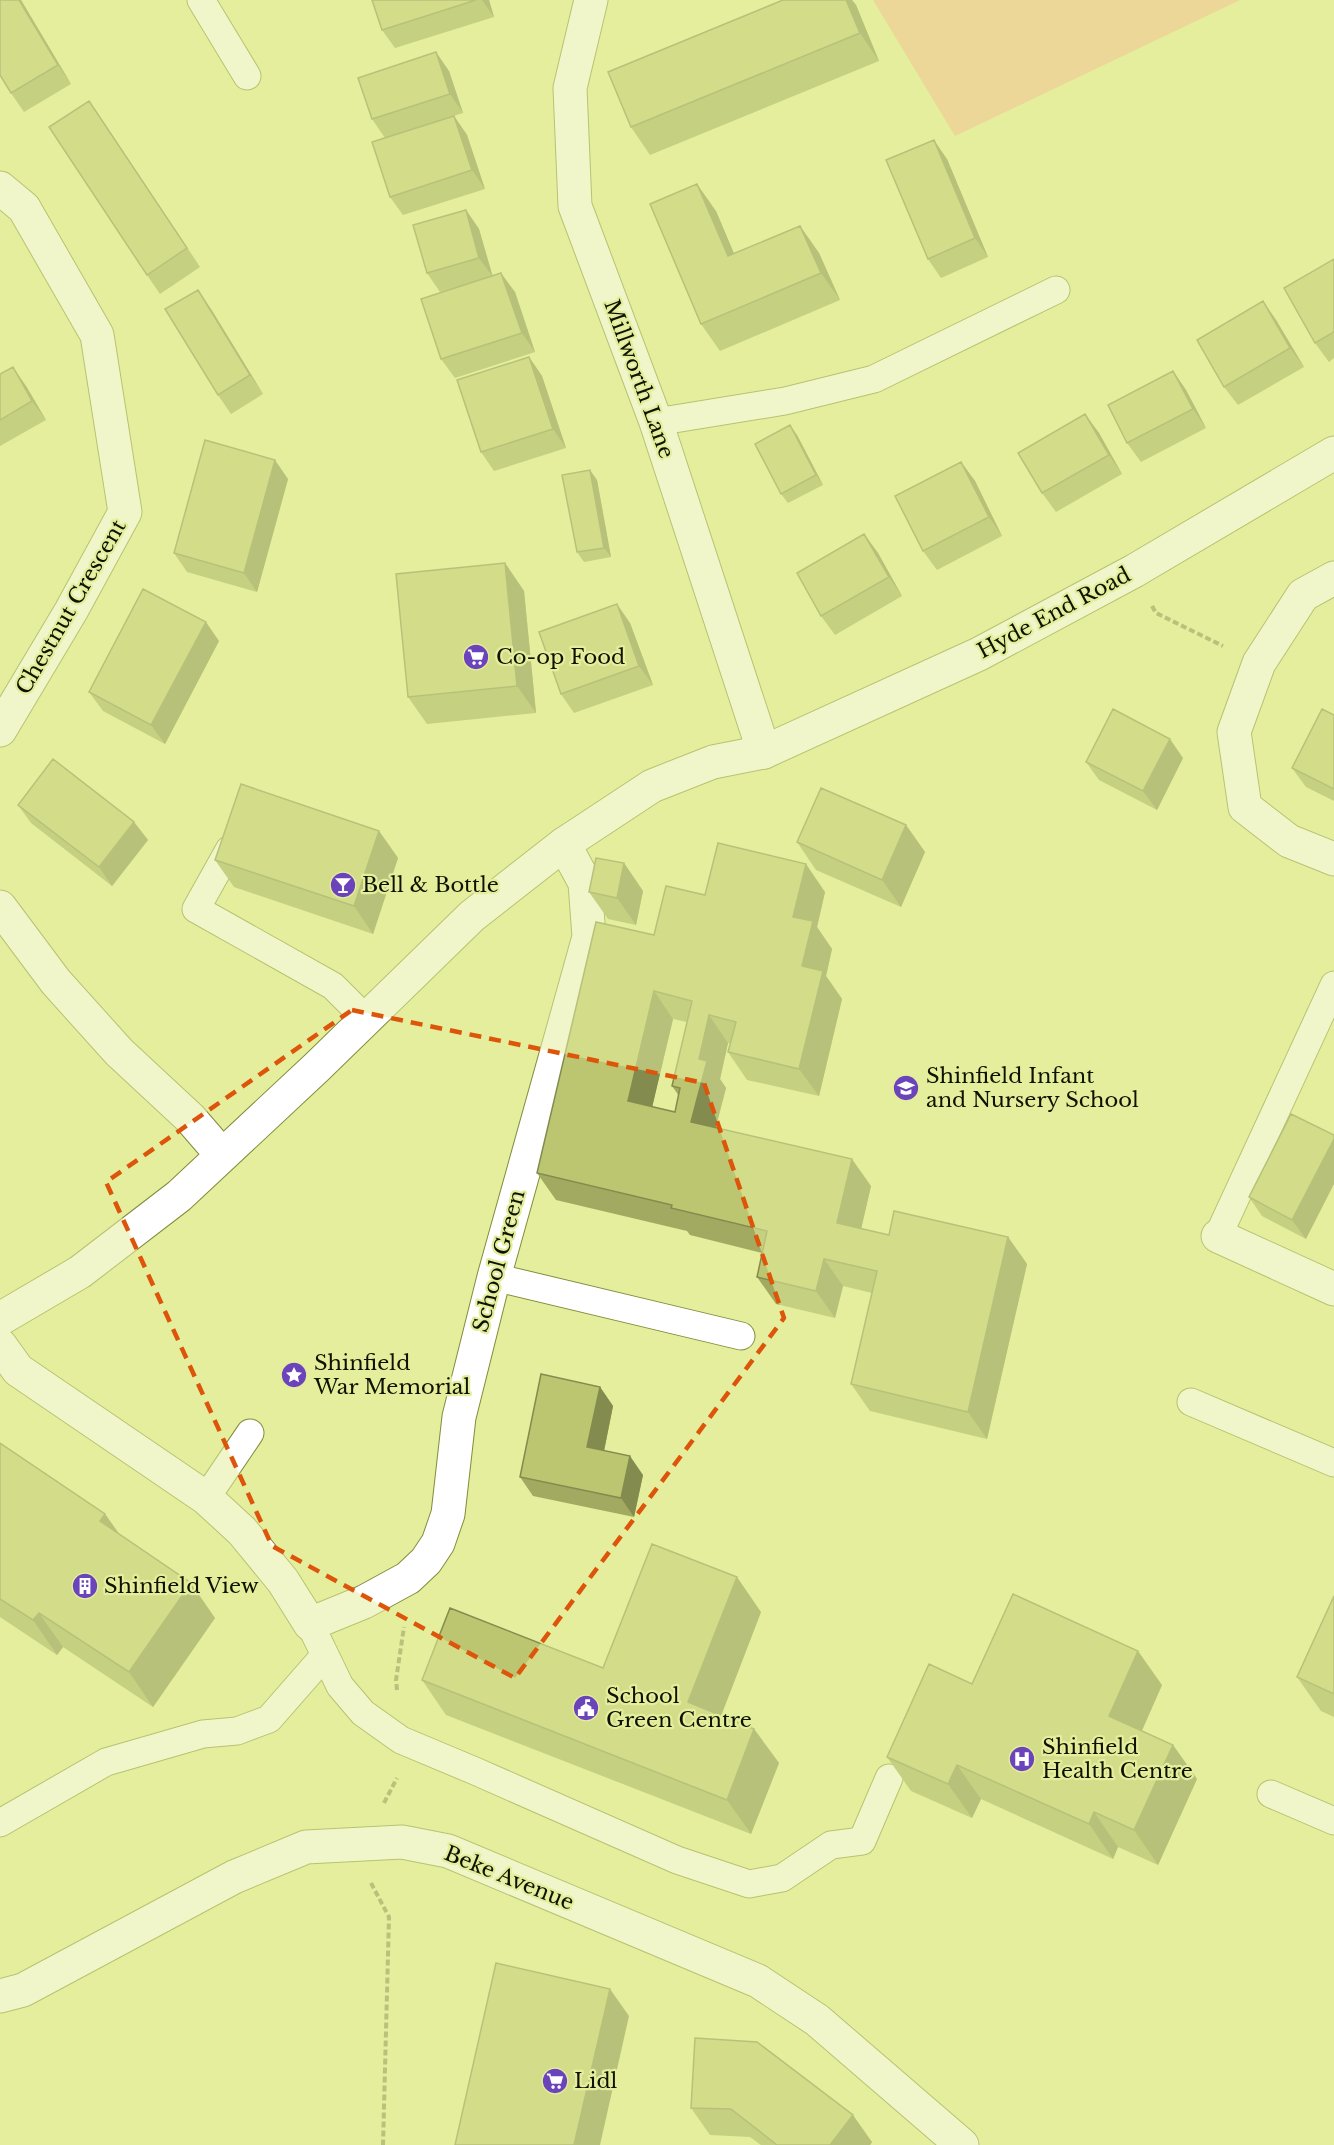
<svg xmlns="http://www.w3.org/2000/svg" width="1334" height="2145" font-family="'Libre Baskerville',serif">
	<rect width="100%" height="100%" fill="#e4ee9c"/>
	<!-- green -->
	<path fill="#f5ba93" d="M873 0H1240L955 136Z"/>
	<g fill="none" stroke-linecap="round" stroke-linejoin="round">
		<!-- lane casing -->
		<g stroke="#848c3c" stroke-width="29">
			<path id="lane" d="M201 0 247 76
				M656 422 785 401 874 379 1056 290
				M229 850 196 909 333 986 365 1018
				M1218 1236 1334 985
				M494 1277 741 1336
				M1191 1402 1334 1463
				M206 1498 250 1433
				M310 1624 340 1686 363 1713 401 1740 475 1771 677 1860 749 1884 782 1878 831 1845 862 1841 889 1778
				M1271 1794 1334 1821
				M0 1823 106 1762 203 1734 237 1731 269 1719 325 1655"/>
		</g>
		<!-- street casing -->
		<g stroke="#848c3c" stroke-width="35">
			<path id="street" d="M591 0 570 88 575 206 656 422 764 752
				M0 188 24 208 97 335 125 512 71 611 0 730
				M1334 578 1303 595 1259 663 1234 732 1245 807 1289 841 1334 859
				M0 907 56 982 119 1052 190 1118 222 1155
				M1218 1236 1334 1289
				M0 1345 18 1370 206 1498 242 1531 283 1581 310 1624 364 1602 408 1578 426 1561 438 1543 448 1514 459 1417 494 1277 589 937 585 883 564 844
				M0 1996 23 1990 234 1877 306 1847 402 1842 448 1851 758 1981 817 2020 962 2145"/>
		</g>
		<!-- secondary casing -->
		<g stroke="#848c3c" stroke-width="35">
			<path id="secondary" d="M0 1319 80 1272 179 1196 317 1067 472 916 564 844 652 786 713 762 764 752 979 654 1134 571 1334 453"/>
		</g>
		<!-- path -->
		<path stroke="#868c57" stroke-width="4" stroke-dasharray="6 3" stroke-linecap="butt" d="M1152 606 1156 613 1223 646
			M397 1690 396 1680 404 1627
			M384 1803 397 1778
			M371 1883 389 1917 383 2145"/>
		<!-- lane -->
		<use href="#lane" stroke="#fff" stroke-width="27"/>
		<!-- street -->
		<use href="#street" stroke="#fff" stroke-width="33"/>
		<!-- secondary -->
		<use href="#secondary" stroke="#fff" stroke-width="33"/>
	</g>
	<!-- wall -->
	<path fill="#a2aa61" fill-rule="evenodd" d="M21 0 71 84 24 112 11 93Z
		M372 0H489L494 17 395 48 382 30Z
		M783 0H852L856 5 879 61 650 155 631 127Z
		M449 71 463 113 437 121 454 116 467 135 485 189 403 215 390 197 385 138 372 119Z
		M89 101 200 267 160 294 147 275Z
		M947 159 988 257 941 278 928 259Z
		M466 210 479 229 492 276 515 292 535 352 455 378 441 359 461 286 440 292 427 273Z
		M716 211 734 254 800 226 819 253 840 300 720 351 701 324Z
		M1334 259V358L1329 362 1315 343Z
		M1263 301 1276 320 1304 367 1238 405 1224 387Z
		M211 309 263 394 231 414 218 395Z
		M529 357 542 376 566 448 494 471 481 452Z
		M1173 371 1186 390 1206 428 1141 462 1127 443Z
		M0 374 26 386 46 420 0 446Z
		M1085 414 1099 433 1122 474 1056 512 1042 493Z
		M797 435 823 485 788 503 781 494Z
		M961 462 975 481 1002 536 937 570 923 551Z
		M288 479 257 592 187 572 174 553Z
		M597 480 611 557 584 562 577 552Z
		M864 534 878 553 902 596 835 635 821 616Z
		M505 563 524 591 536 713 427 724 408 697Z
		M630 623 653 685 574 713 561 694Z
		M219 641 165 744 103 711 89 692Z
		M1334 715V801L1306 787 1292 768Z
		M1183 758 1157 810 1099 780 1086 762Z
		M18 805 134 822 148 840 112 886 31 823Z
		M906 825 925 852 901 907 816 870 797 842Z
		M379 831 398 858 373 934 234 887 215 860Z
		M624 863 643 891 636 925 608 919 589 892Z
		M825 892 817 927 832 949 826 976 842 999 819 1096 747 1080 728 1052 730 1043H728L720 1079 726 1088 716 1127 871 1186 861 1229 889 1235 1008 1237 1027 1264 987 1439 870 1411 851 1384 872 1293 843 1286 835 1318 776 1304 757 1277 762 1253 690 1235 687 1231 556 1200 537 1173 654 935 705 895ZM673 1019 687 1022 672 1086 679 1096 675 1112 652 1107Z
		M1291 1114 1306 1239 1262 1216 1249 1197Z
		M600 1387 613 1406 604 1451 643 1475 634 1517 533 1496 520 1477Z
		M0 1443 105 1514 120 1535 215 1618 153 1707 63 1647 57 1655 0 1617Z
		M1334 1596V1717L1321 1711 1297 1677Z
		M761 1612 721 1715 754 1729 779 1763 751 1834 446 1715 422 1680 603 1668Z
		M972 1684 1162 1685 1142 1731 1173 1745 1197 1779 1158 1865 1118 1847 1113 1859 981 1799 972 1818 911 1791 887 1757Z
		M695 2038 872 2142 870 2145H761L750 2137 710 2135 691 2108Z"/>
	<!-- shaded-wall -->
	<path fill="#848b4f" d="M19 0H21L71 84 58 65Z
		M482 0H489L494 17Z
		M846 0H852L856 5 879 61 860 33Z
		M436 52 449 71 463 113 450 94Z
		M89 101 102 120 200 267 187 248Z
		M454 116 467 135 485 189 472 170Z
		M934 140 947 159 988 257 975 238Z
		M697 184 716 211 747 284 728 256Z
		M466 210 479 229 493 277 479 258Z
		M800 226 819 253 840 300 821 273Z
		M501 273 515 292 535 352 522 333Z
		M198 290 211 309 263 394 250 375Z
		M1263 301 1276 320 1304 367 1290 348Z
		M529 357 542 376 566 448 553 429Z
		M13 367 26 386 46 420 32 401Z
		M1173 371 1186 390 1206 428 1193 409Z
		M1085 414 1099 433 1122 474 1109 455Z
		M790 425 797 435 823 485 816 475Z
		M275 460 288 479 257 592 244 573Z
		M961 462 975 481 1002 536 989 517Z
		M590 470 597 480 611 557 604 548Z
		M864 534 878 553 902 596 889 577Z
		M505 563 524 591 536 713 517 686Z
		M617 604 630 623 653 685 639 666Z
		M206 622 219 641 165 744 151 725Z
		M1170 739 1183 758 1157 810 1143 791Z
		M134 822 148 840 112 886 99 867Z
		M906 825 925 852 901 907 882 880Z
		M379 831 398 858 373 934 354 906Z
		M624 863 643 891 636 925 617 898Z
		M806 864 825 892 817 927 832 949 826 976 842 999 819 1096 799 1069 802 966 793 917Z
		M654 991 673 1019 647 1129 628 1101Z
		M709 1015 728 1043 720 1079 726 1088 710 1149 691 1122 699 1059Z
		M1334 1139V1184L1306 1239 1292 1220Z
		M852 1159 871 1186 856 1251 837 1223Z
		M1008 1237 1027 1264 987 1439 968 1412Z
		M824 1259 843 1286 835 1318 816 1291Z
		M600 1387 613 1406 601 1466 587 1447Z
		M630 1456 643 1475 634 1517 621 1498Z
		M105 1514 129 1548 100 1521Z
		M737 1577 761 1612 713 1737 688 1702Z
		M191 1583 215 1618 153 1707 129 1672Z
		M39 1613 63 1647 57 1655 33 1620Z
		M1138 1651 1162 1685 1133 1750 1109 1716Z
		M754 1729 779 1763 751 1834 727 1800Z
		M1173 1745 1197 1779 1158 1865 1134 1830Z
		M957 1765 981 1799 972 1818 948 1784Z
		M1094 1812 1118 1847 1113 1859 1089 1824Z
		M610 1989 629 2016 600 2145H574Z
		M853 2115 872 2142 870 2145H830Z"/>
	<!-- building -->
	<path fill="#bcc671" stroke="#848b4f" stroke-width="1.5" fill-rule="evenodd" d="M0 0H19L58 65 11 93 0 75Z
		M372 0H476L382 30Z
		M783 0H846L860 33 631 127 608 72Z
		M436 52 450 94 372 119 358 78Z
		M89 101 187 248 147 275 49 127Z
		M454 116 472 170 390 197 372 142Z
		M934 140 975 238 928 259 886 160Z
		M697 184 728 256 800 226 821 273 701 324 650 204Z
		M466 210 479 258 427 273 413 225Z
		M1334 259V332L1315 343 1284 288Z
		M501 273 522 333 441 359 421 299Z
		M198 290 250 375 218 395 165 309Z
		M1263 301 1290 348 1224 387 1197 340Z
		M529 357 553 429 481 452 457 380Z
		M13 367 32 401 0 420V374Z
		M1173 371 1193 409 1127 443 1108 405Z
		M1085 414 1109 455 1042 493 1018 453Z
		M790 425 816 475 781 494 755 444Z
		M205 440 275 460 244 573 174 553Z
		M961 462 989 517 923 551 895 496Z
		M590 470 604 548 577 552 562 475Z
		M864 534 889 577 821 616 797 573Z
		M505 563 517 686 408 697 396 574Z
		M143 589 206 622 151 725 89 692Z
		M617 604 639 666 561 694 539 632Z
		M1113 709 1170 739 1143 791 1086 762Z
		M1322 709 1334 715V789L1292 768Z
		M53 759 134 822 99 867 18 805Z
		M241 784 379 831 354 906 215 860Z
		M821 788 906 825 882 880 797 842Z
		M718 843 806 864 793 917 813 921 802 966 823 971 799 1069 728 1052 736 1022 709 1015 699 1059 707 1061 691 1122 852 1159 837 1223 889 1235 894 1211 1008 1237 968 1412 851 1384 877 1271 824 1259 816 1291 757 1277 767 1231 671 1208 672 1205 537 1173 596 922 654 935 666 886 705 895ZM654 991 692 1001 672 1086 680 1088 675 1112 628 1101Z
		M596 858 624 863 617 898 589 892Z
		M1291 1114 1334 1135V1139L1292 1220 1249 1197Z
		M541 1374 600 1387 587 1447 630 1456 621 1498 520 1477Z
		M0 1443 105 1514 100 1521 191 1583 129 1672 39 1613 33 1620 0 1599Z
		M652 1544 737 1577 688 1702 754 1729 727 1800 422 1680 450 1608 603 1668Z
		M1013 1594 1138 1651 1109 1716 1173 1745 1134 1830 1094 1812 1089 1824 957 1765 948 1784 887 1757 929 1664 972 1684Z
		M1334 1596V1694L1297 1677Z
		M496 1963 610 1989 574 2145H455Z
		M695 2038 757 2042 853 2115 830 2145H777L731 2109 691 2108Z"/>
	<!-- marked area -->
	<path d="M0 0H1334V2145H0ZM352 1010 704 1083 784 1318 515 1678 272 1546 106 1182Z" fill="#e4ee9c" fill-opacity=".55" fill-rule="evenodd"/>
	<path fill="none" stroke="#dd550b" stroke-width="4.5" stroke-dasharray="12 8" stroke-linejoin="round" d="M352 1010 704 1083 784 1318 515 1678 272 1546 106 1182Z"/>
	<!-- icons -->
	<defs>
		<g id="supermarket-disc" transform="scale(1.35)"><circle r="9.5" fill="#6b43bb" stroke="#e4ee9c"/><path d="M-6-5.5h2.5l.6 2H6L4.5 2H-2.5L-4.4-4H-6ZM-1.5 3.2a1.3 1.3 0 1 0 .1 0ZM3 3.2a1.3 1.3 0 1 0 .1 0Z" fill="#fff"/></g>
		<g id="bar-disc" transform="scale(1.35)"><circle r="9.5" fill="#6b43bb" stroke="#e4ee9c"/><path d="M-6-5H6L.8 .8V4.5H3.5V6h-7V4.5H-.8V.8Z" fill="#fff"/></g>
		<g id="school-disc" transform="scale(1.35)"><circle r="9.5" fill="#6b43bb" stroke="#e4ee9c"/><path d="M0-5L7-2L0 1L-7-2ZM-4 1L0 2.5L4 1V4Q0 6-4 4Z" fill="#fff"/></g>
		<g id="sight-disc" transform="scale(1.35)"><circle r="9.5" fill="#6b43bb" stroke="#e4ee9c"/><path d="M0-6L1.8-2.2L6-1.7L2.9 1.2L3.7 5.4L0 3.3L-3.7 5.4L-2.9 1.2L-6-1.7L-1.8-2.2Z" fill="#fff"/></g>
		<g id="building-disc" transform="scale(1.35)"><circle r="9.5" fill="#6b43bb" stroke="#e4ee9c"/><path d="M-4-6H4V6H1V3H-1V6H-4ZM-2.5-4.3h1.7v1.8h-1.7ZM.8-4.3h1.7v1.8H.8ZM-2.5-1h1.7V.8h-1.7ZM.8-1h1.7V.8H.8Z" fill="#fff"/></g>
		<g id="civic-disc" transform="scale(1.35)"><circle r="9.5" fill="#6b43bb" stroke="#e4ee9c"/><path d="M-.6-6.5H3V-4.5H.6V-3L4-1V1h2V6H-6V1h2V-1L-.6-3ZM-1.2 2.5V6h2.4V2.5Z" fill="#fff"/></g>
		<g id="hospital-disc" transform="scale(1.35)"><circle r="9.5" fill="#6b43bb" stroke="#e4ee9c"/><path d="M-5-5h3v3.5h4V-5h3V5h-3V1.5h-4V5h-3Z" fill="#fff"/></g>
	</defs>
	<g fill-rule="evenodd">
		<use href="#supermarket-disc" x="476" y="657"/>
		<use href="#bar-disc" x="343" y="885"/>
		<use href="#school-disc" x="906" y="1088"/>
		<use href="#sight-disc" x="294" y="1375"/>
		<use href="#building-disc" x="85" y="1586"/>
		<use href="#civic-disc" x="586" y="1708"/>
		<use href="#hospital-disc" x="1022" y="1759"/>
		<use href="#supermarket-disc" x="555" y="2081"/>
	</g>
	<g text-anchor="middle" stroke-width="4.5" stroke-linejoin="round" paint-order="stroke">
		<!-- street labels -->
		<g font-size="21" fill="#101200" stroke="#e4ee9c">
			<text transform="translate(639 379) rotate(70)" y="7">Millworth Lane</text>
			<text transform="translate(71 607) rotate(-60)" y="7">Chestnut Crescent</text>
			<text transform="translate(1054 613) rotate(-28)" y="7">Hyde End Road</text>
			<text transform="translate(499 1261) rotate(-75)" y="7">School Green</text>
			<text transform="translate(509 1878) rotate(22)" y="7">Beke Avenue</text>
		</g>
		<!-- poi labels -->
		<g font-size="21" fill="#101200" stroke="#e4ee9c" text-anchor="start">
			<text x="496" y="664">Co-op Food</text>
			<text x="362" y="892">Bell &amp; Bottle</text>
			<text x="926" y="1083">Shinfield Infant<tspan x="926" dy="24">and Nursery School</tspan></text>
			<text x="314" y="1370">Shinfield<tspan x="314" dy="24">War Memorial</tspan></text>
			<text x="104" y="1593">Shinfield View</text>
			<text x="606" y="1703">School<tspan x="606" dy="24">Green Centre</tspan></text>
			<text x="1042" y="1754">Shinfield<tspan x="1042" dy="24">Health Centre</tspan></text>
			<text x="574" y="2088">Lidl</text>
		</g>
	</g>
</svg>
